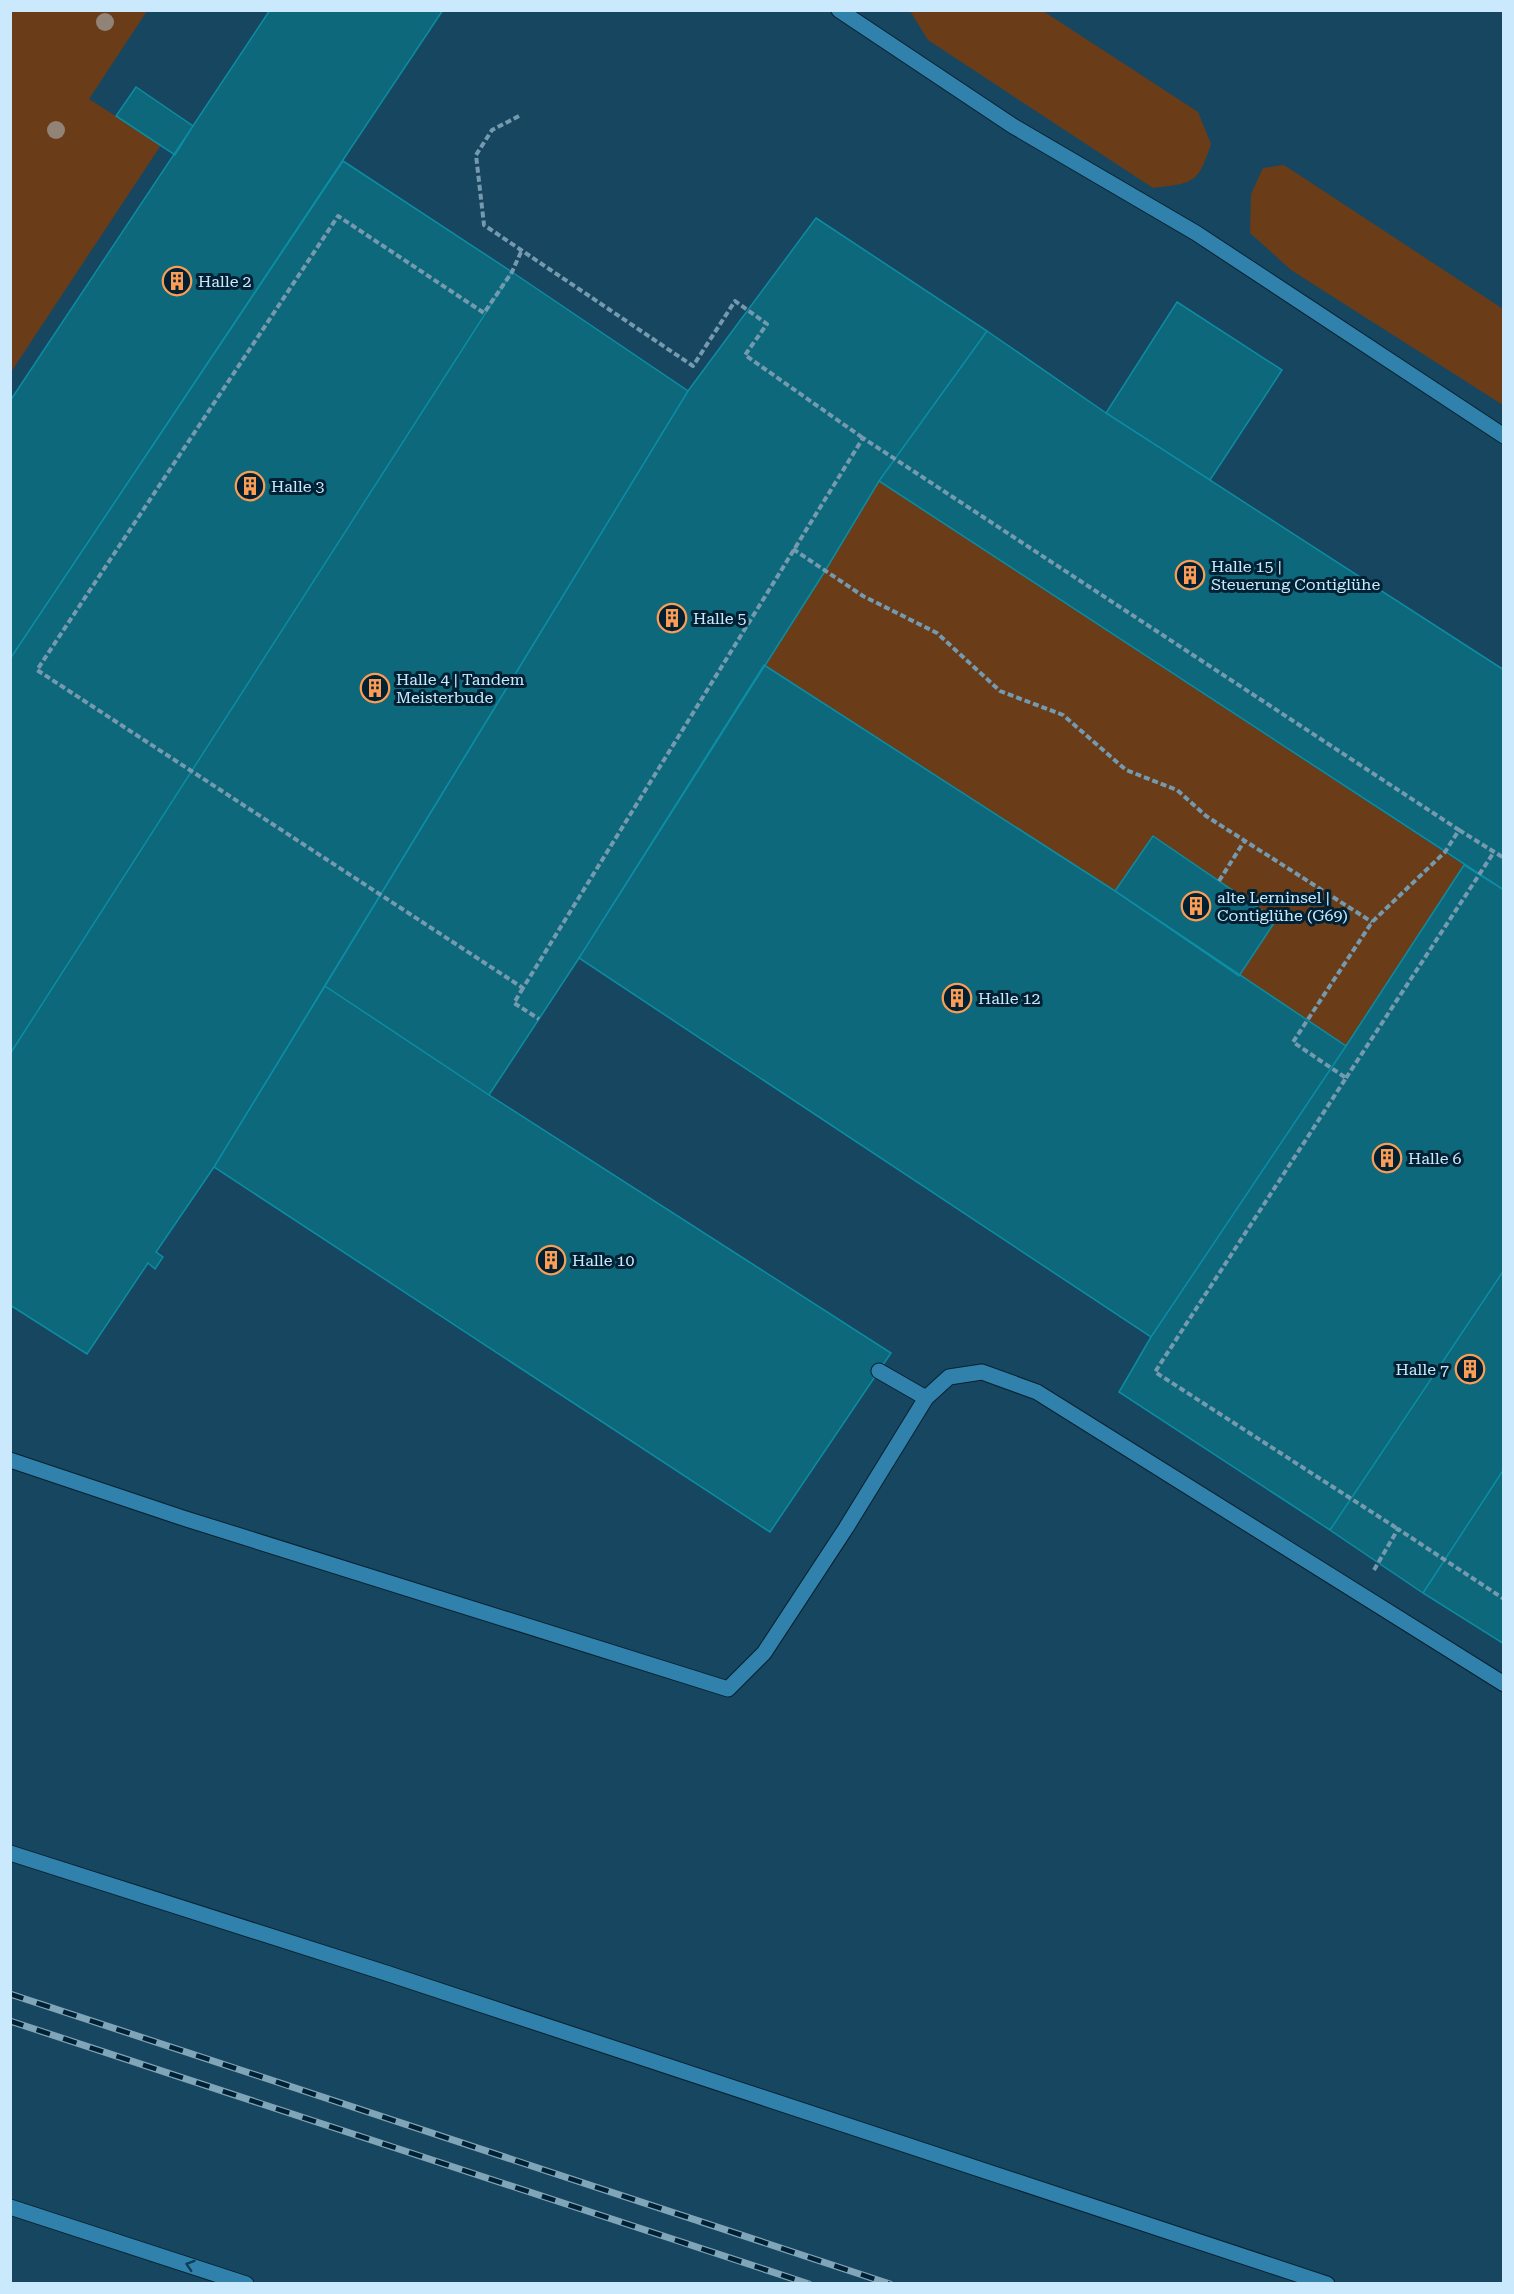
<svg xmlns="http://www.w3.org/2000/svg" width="1514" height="2294" font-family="'Roboto Serif',serif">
	<rect width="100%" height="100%" fill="#0f3b52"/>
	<!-- built -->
	<path fill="#174760" d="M11 11H1503V2283L11 2284Z"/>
	<!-- green -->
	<path fill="#6a3c18" d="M11 11H147L89 99 161 145 11 372Z
		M910 11H1043L1198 112 1211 144C1198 184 1194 183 1153 188L928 40Z
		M1284 165 1503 309V405L1291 270 1250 233 1251 194 1263 168Z
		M879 481 1464 865 1346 1046 1115 891 765 665Z"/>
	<!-- building -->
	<path fill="#0c687a" stroke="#0d8ca3" stroke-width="1.5" d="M270 10H443L10 659V401Z
		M136 87 193 126 175 155 116 116Z
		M343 161 512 272 10 1054V659Z
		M816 218 987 331 879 481 825 571 579 958 489 1095 325 986 688 391Z
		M512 272 688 391 214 1167 156 1252 163 1257 155 1269 148 1263 87 1354 10 1305V1054Z
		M1177 302 1282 370 1210 480 1106 413Z
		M987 331 1106 413 1504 670V890L879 481Z
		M764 665 1115 891 1346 1046 1151 1337 579 958Z
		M1153 836 1276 920 1239 976 1115 891Z
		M1464 865 1504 890V1270L1330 1530 1119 1392 1151 1337 1346 1046Z
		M325 986 489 1095 891 1353 770 1532 214 1167Z
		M1504 1270V1469L1423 1593 1330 1530Z
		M1504 1469V1644L1423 1593Z"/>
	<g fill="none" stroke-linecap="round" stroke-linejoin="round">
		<!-- service casing -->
		<g stroke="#07212f" stroke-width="17">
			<path id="service" d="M839 10 1013 126 1196 233 1504 436
				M879 1371 926 1398
				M10 1460 183 1518 728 1689 764 1653 846 1528 926 1398 949 1377 982 1372 1037 1392 1504 1684
				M10 1853 386 1973 1327 2284
				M10 2207 246 2284"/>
		</g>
		<!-- path -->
		<path stroke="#7599ae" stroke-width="4" stroke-dasharray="6 3" stroke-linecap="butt" d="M519 116 492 130 476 155 484 225 693 366 735 301 767 324 745 355 863 438
			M521 252 512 272 484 313 338 216 37 670 523 988 863 438 1459 830 1445 852 1372 922 1293 1042 1346 1078 1155 1372 1398 1529
			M793 549 863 596 937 633 1000 691 1063 715 1126 770 1177 790 1206 816 1372 922
			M1459 830 1504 858
			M1219 881 1245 840
			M523 988 514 1003 539 1019
			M1346 1078 1494 852
			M1374 1570 1398 1529 1504 1599"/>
		<!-- service -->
		<use href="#service" stroke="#3082ad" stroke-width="15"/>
		<!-- rail casing -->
		<g stroke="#80a4b8" stroke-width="7">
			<path id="rail" d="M10 1994 890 2284
				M10 2021 809 2284"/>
		</g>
		<!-- rail -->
		<use href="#rail" stroke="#002133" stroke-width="4.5" stroke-dasharray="14" stroke-linecap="butt"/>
	</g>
	<!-- trees -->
	<g fill="#918376">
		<circle cx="105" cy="22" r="9"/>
		<circle cx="56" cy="130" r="9"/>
	</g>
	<!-- one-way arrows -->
	<defs><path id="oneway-chevron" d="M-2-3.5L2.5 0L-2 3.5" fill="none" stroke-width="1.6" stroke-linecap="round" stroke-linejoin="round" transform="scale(1.5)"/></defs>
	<use stroke="#0e3e58" href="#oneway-chevron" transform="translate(190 2265) rotate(-162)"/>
	<!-- icons -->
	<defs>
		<g id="building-ring" transform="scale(1.5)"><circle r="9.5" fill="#002133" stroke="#fd9d55" stroke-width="1.5"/><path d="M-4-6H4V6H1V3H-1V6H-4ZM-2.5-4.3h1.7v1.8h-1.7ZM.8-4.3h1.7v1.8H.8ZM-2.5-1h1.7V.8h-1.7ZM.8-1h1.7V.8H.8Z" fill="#fd9d55"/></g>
	</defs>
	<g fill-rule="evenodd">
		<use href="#building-ring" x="177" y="281"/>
		<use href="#building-ring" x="250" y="486"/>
		<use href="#building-ring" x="1190" y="575"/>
		<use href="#building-ring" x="672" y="618"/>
		<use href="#building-ring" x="375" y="688"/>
		<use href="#building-ring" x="1196" y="906"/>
		<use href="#building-ring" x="957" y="998"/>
		<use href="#building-ring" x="1387" y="1158"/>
		<use href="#building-ring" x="551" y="1260"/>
		<use href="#building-ring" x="1470" y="1369"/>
	</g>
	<g text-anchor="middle" stroke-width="6" stroke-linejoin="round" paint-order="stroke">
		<!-- poi labels -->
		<g font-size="16" fill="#cbe9fc" stroke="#002133" text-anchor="start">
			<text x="198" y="287">Halle 2</text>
			<text x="271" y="492">Halle 3</text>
			<text x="1211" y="572">Halle 15 |<tspan x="1211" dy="18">Steuerung Contiglühe</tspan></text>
			<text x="693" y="624">Halle 5</text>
			<text x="396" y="685">Halle 4 | Tandem<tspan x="396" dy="18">Meisterbude</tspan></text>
			<text x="1217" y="903">alte Lerninsel |<tspan x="1217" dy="18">Contiglühe (G69)</tspan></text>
			<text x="978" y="1004">Halle 12</text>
			<text x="1408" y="1164">Halle 6</text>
			<text x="572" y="1266">Halle 10</text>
			<text x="1449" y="1375" text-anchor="end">Halle 7</text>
		</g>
	</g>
	<!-- border -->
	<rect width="1514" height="2294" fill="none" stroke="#cbe9fc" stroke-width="24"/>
</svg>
